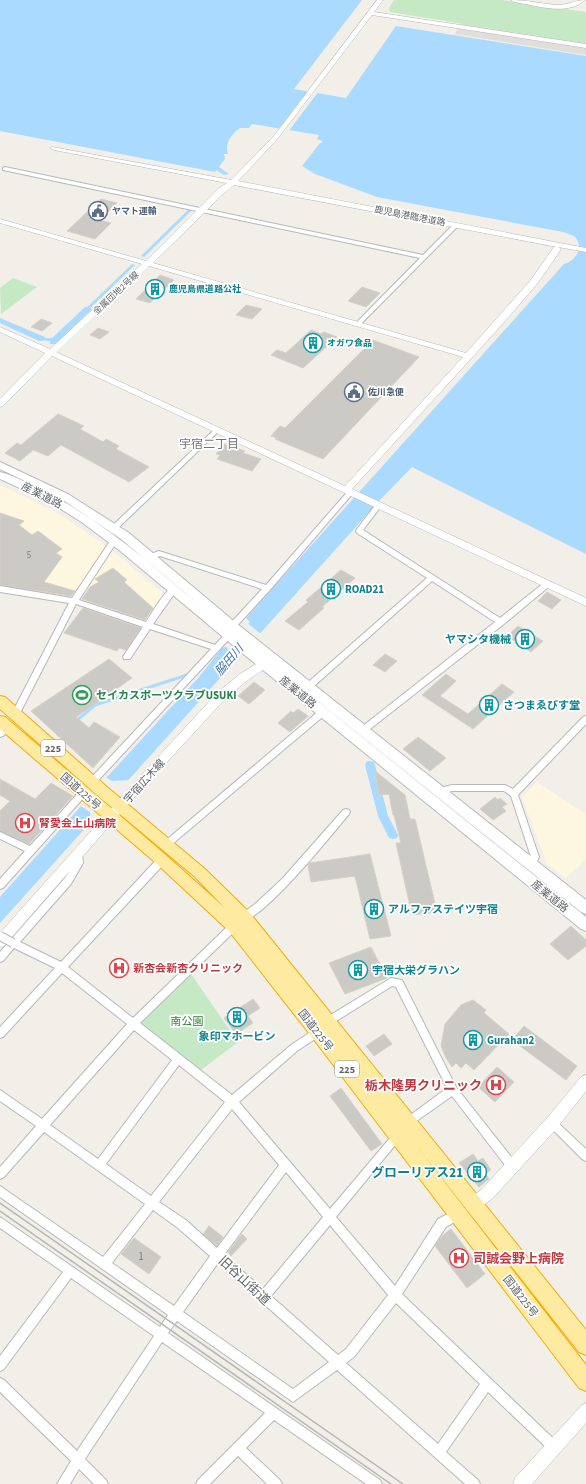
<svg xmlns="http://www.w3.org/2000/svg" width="586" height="1484" font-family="'Source Sans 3','Noto Sans JP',sans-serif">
	<rect width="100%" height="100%" fill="#f1efe8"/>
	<!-- commercial -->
	<path fill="#fef7e0" d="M0 485 59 514 106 546 73 599 0 587Z
		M110 549 166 596 147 623 77 600Z
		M537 782 586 814V860L566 878 547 864 522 797Z"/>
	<!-- industrial -->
	<path fill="#e0deda" d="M461 23 586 44V55L455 34Z"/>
	<!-- green -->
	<path fill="#c5e8c5" d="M394 0H502L586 12V44L390 12 389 8Z
		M13 278 37 287 1 314 0 288Z
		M191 974 238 1042 201 1070 141 1023Z"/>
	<!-- water -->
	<path fill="#aadaff" d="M0 0H362L294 89 346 98 396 26 586 56V554L412 467 380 500 0 923V897L107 777 199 677 222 648 225 647 250 622 246 618 564 264C575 261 585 248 575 237 572 235 567 233 563 232L377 197 315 174 302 166 320 143H322V141L317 139 319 135 252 124 249 128H240C232 134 224 143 228 154H224L225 159 215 172 0 131Z
		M189 209 192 210 144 257 141 256Z
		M132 264 135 265 80 318 77 317Z
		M74 320 78 321 55 342 42 340 29 334 31 333 43 338H54Z"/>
	<!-- pier -->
	<path fill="#f1efe8" d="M310 90 319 91 288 132 278 130Z
		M247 623 261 634 239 659 225 646Z
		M105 777 112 781 131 780 91 824 90 812 79 805Z"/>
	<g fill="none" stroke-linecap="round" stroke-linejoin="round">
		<!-- stream -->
		<path stroke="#aadaff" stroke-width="3" d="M76 721 95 705 187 675"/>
		<!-- canal -->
		<path fill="#aadaff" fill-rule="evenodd" d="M215 167H219L229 174 224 175 215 169Z
			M85 307H88L92 309 56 344H50V340Z
			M0 318 45 337 46 339 42 341H39L0 323Z
			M370 761 374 762 375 765 388 816 398 835 397 838 393 839 389 838 378 816 365 765 366 762Z"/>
	</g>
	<!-- building -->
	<path fill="#cccac5" stroke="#d6d1c6" d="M101 199 117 203 100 220 111 223 95 239 67 231Z
		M160 275 174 280 150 303 136 299Z
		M362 287 380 293 366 307 348 301Z
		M246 305 262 309 252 319 236 315Z
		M41 319 52 323 42 331 31 327Z
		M98 328 109 332 100 339 90 335Z
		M311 330 321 334 324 332 337 337 303 368 271 355 277 350 286 353Z
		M373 340 419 357 323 459 275 439 277 438 271 436 280 426 285 428Z
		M58 414 84 426 80 429 103 442 106 439 119 446 116 449 149 467 129 482 61 445 48 456 33 450 20 461 5 453 17 443 21 445Z
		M224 444 245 451 243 453 261 459 252 471 217 459 220 455 216 454Z
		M0 513 24 521 19 525 32 535 38 531 62 549 56 553 62 557 44 582 75 591 71 596 0 585Z
		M113 568 127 580 124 582 153 608 145 620 82 599 90 587 99 582 95 579Z
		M341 570 355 578 322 607 324 608 299 630 285 621 308 602 306 600Z
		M547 592 561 600 552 609 538 601Z
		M83 608 141 628 126 650 119 648 117 651 64 633Z
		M518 626 543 641 531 652 507 636Z
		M385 654 397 661 385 672 373 665Z
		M109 659 132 678 76 717 89 728 94 722 120 737 93 768 31 711Z
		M446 674 456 681 440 696 468 714 502 684 514 692 473 729 422 695Z
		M254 682 265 690 249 704 238 696Z
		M298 709 308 716 290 732 278 723 291 711 293 713Z
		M418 737 446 758 430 771 403 749Z
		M375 771 405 795 410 819H415L437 912 412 915 396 843H401L394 815H393L389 794 379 795Z
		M0 779 35 799 51 783 73 796 29 844 0 831V811L10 801 0 795Z
		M495 797 498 800 500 798 507 804 502 807 506 811 493 820 480 809Z
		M370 854 391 936 370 939 355 876 311 882 308 865 310 863Z
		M571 926 586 940V946L568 960 550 944Z
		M371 947 387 978 345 994 329 963Z
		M253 999 260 1008 248 1016 253 1023 236 1034 224 1018Z
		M473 1000 486 1010 484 1013 509 1034 474 1070 466 1063 461 1068 456 1063 452 1067 446 1058 441 1046 445 1024 461 1005Z
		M524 1026 577 1066 566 1080 512 1040Z
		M384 1034 392 1044 374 1056 366 1046Z
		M497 1067 514 1082 495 1102 478 1087Z
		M341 1088 382 1144 371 1151 330 1096Z
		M473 1154 478 1161 483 1158 491 1170 485 1173 489 1179 479 1187 459 1163Z
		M209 1226 223 1237 217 1246 203 1234Z
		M451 1229 485 1274 467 1288 435 1246 442 1236Z
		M242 1234 247 1239 231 1256 228 1252Z
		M134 1238 161 1257 149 1274 121 1254Z"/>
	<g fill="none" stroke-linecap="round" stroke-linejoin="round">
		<!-- minor casing -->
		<g stroke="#b5b8bc" stroke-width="2">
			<path id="minor" d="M5 167 423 255 454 224 459 225 360 325 358 326 355 324 356 323 420 258 3 170V168Z
				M217 428 219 429V431L116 530H112L111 528 112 526 215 429Z
				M349 490H351L354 492 270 590 235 628 232 629 228 626 262 589 160 556 151 559 147 557 148 555 159 551 266 585Z
				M377 503H379L382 505 363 530 500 618 545 582H551L552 584 504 624 365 733H359L358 731 359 729 495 622 432 581 312 688H306L305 686 306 684 427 578 357 533 356 531 357 529Z
				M112 538H114L118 540 79 600 146 622C152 613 164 591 173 587L177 590 153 624 215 645 226 633H232L233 635 95 784H89L88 782 89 780 211 649 150 629 130 659H124L123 657 124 655 143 627 76 604 18 717H12L11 715 69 603 0 592V586L72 598Z
				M323 709 326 710 327 712 326 714 170 846 167 848 164 846 163 844 164 842 320 710Z
				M586 716V724L518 795 539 857C537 862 534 868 528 866L527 863 531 857 511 796 504 791H452L439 794 436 793 435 791 436 789 452 785H505L513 789 583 717Z
				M7 725 10 726 11 728 3 736 0 737V729Z
				M84 789 87 790 88 792 87 794 3 888 0 889V879L25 851 0 839V832L30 846 81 790Z
				M346 809 349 810 350 812 349 814C335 831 259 926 241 920L240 917 241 914 255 904 282 879 343 810Z
				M79 850 82 851 83 863 71 884 20 942 61 962 159 857 162 856 165 857 166 860 165 863 68 967 133 1018 231 923 234 922 237 923 238 926 237 929 140 1023 232 1095 291 1045 315 1029 318 1028 321 1029 323 1032 321 1035 297 1051 239 1102 330 1209 395 1132 398 1130 401 1132 403 1135 401 1138 336 1217 395 1286 438 1219 459 1208 463 1209 464 1213 463 1217 446 1227 402 1294 558 1443 560 1447 558 1451 554 1453 550 1451 488 1392 446 1452 478 1480 480 1484H465L337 1370 293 1402 177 1321 168 1333 380 1480 382 1484H366L274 1420 246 1448 280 1480 282 1484H267L238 1456 210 1484H196L198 1480 265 1413 162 1342 85 1459 106 1480 108 1484H94L79 1469 70 1484H57L71 1461 0 1392V1378L4 1380 77 1451 154 1336 71 1278 4 1369 0 1371V1356L63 1272 0 1228V1217L160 1327 168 1315 0 1197V1186L103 1257 145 1204 44 1132 4 1177 0 1179V1167L36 1126 0 1101V1090L42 1119 127 1024 62 973 3 1037 0 1038V1027L55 968 14 948 3 961 0 962V952L65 878 75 863 76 851ZM134 1030 172 1060 98 1159 50 1125ZM179 1065 225 1102 151 1196 106 1164ZM232 1109 279 1165 217 1248 186 1220 159 1202ZM286 1172 323 1217 263 1289 224 1255ZM153 1210 178 1228 210 1256 174 1306 112 1263ZM330 1225 388 1295 346 1349 338 1355 271 1296ZM218 1263 329 1362 293 1389 183 1312ZM396 1303 480 1384 438 1444 346 1363 354 1357Z
				M391 978 402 980 456 1087 516 1163 517 1166 516 1169 512 1171 508 1169 452 1096 411 1125 408 1127 405 1125 403 1122 405 1119 447 1088 396 987 392 986 330 1025 327 1026 324 1025 322 1022 324 1019Z
				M552 1118 555 1120 586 1149V1161L582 1159 549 1126 547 1123 549 1120Z"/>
		</g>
		<!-- tertiary casing -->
		<g stroke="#b5b8bc" stroke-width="1">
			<path id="tertiary" d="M377 0H383L374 12 586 44V48L372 15 278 138 238 181 586 248V252L558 247 561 249 558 254 537 284 498 329 352 489 586 598V606L52 356 3 406 0 407V399L45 353 0 332V327L50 349 142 264 0 223V219L146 261 218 189 227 183 54 150 50 148 52 147 231 180 274 136ZM234 185 557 247H554L530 281 466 353 153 263 224 193ZM149 266 463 357 345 486 56 352Z
				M511 0C527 0 542 4 558 5 568 5 576 0 585 0 570 14 544 8 526 4 521 3 515 3 511 0Z
				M272 654 276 655 277 658 276 661 248 680 226 698 133 799 4 946 0 947V933L125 793 218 692 240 674Z
				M586 1075V1091L557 1128 492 1199 474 1211 469 1209 467 1204 469 1199 482 1189 547 1118 581 1077Z
				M586 1403V1423L532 1484H513L515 1478 581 1406Z"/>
		</g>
		<!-- secondary casing -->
		<g stroke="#b6babf" stroke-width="2">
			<path id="secondary" d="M0 462 68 494 129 533 236 623 586 900V914L581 912 235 635 586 917V931L581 929 247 657 119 550 80 521 48 501 0 479V472C12 475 23 481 34 486 101 518 157 569 213 617L121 539 60 498 0 469Z"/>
		</g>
		<!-- trunk casing -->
		<g stroke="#f9ab00" stroke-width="2">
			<path id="trunk" d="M0 696 5 697 107 787 205 869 249 912 586 1330V1355L579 1352 415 1144 586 1365V1391L579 1388 312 1037 229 931 157 864 0 729V716L5 717 167 856 225 908 195 877 97 795 0 709Z"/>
		</g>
		<!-- minor -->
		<use href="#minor" fill="#fff" fill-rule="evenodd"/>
		<!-- tertiary -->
		<use href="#tertiary" fill="#fff" fill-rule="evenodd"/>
		<!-- secondary -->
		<use href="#secondary" fill="#fff" fill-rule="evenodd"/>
		<!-- trunk -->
		<use href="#trunk" fill="#feeaa1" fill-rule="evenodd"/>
		<!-- tram -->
		<path stroke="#b6b7b8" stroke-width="1.5" d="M0 1203 403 1484
			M0 1211 391 1484"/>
		<!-- minor-bridge casing -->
		<g stroke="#b5b8bc" stroke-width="10" stroke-linecap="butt">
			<path id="minor-bridge" d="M0 936 13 943"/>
		</g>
		<!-- minor-bridge -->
		<use href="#minor-bridge" stroke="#fff" stroke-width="8"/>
	</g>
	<!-- icons -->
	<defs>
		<g id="civic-ring" transform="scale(1)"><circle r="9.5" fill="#fff" stroke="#5c6f8a" stroke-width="1.5"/><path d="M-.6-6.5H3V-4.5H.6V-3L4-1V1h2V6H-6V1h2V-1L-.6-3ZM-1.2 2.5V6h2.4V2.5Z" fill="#5c6f8a"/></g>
		<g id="building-ring" transform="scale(1)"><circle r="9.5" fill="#fff" stroke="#0f9aa8" stroke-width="1.5"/><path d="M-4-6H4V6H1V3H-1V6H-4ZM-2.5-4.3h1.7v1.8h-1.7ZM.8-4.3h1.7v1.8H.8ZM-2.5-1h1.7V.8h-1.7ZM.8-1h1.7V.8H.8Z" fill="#0f9aa8"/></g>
		<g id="stadium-ring" transform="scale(1)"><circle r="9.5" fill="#fff" stroke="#2e9e5b" stroke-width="1.5"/><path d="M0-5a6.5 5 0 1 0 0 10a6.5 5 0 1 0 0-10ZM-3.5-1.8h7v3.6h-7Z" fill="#2e9e5b"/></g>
		<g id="hospital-ring" transform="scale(1)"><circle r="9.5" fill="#fff" stroke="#e0444e" stroke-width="1.5"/><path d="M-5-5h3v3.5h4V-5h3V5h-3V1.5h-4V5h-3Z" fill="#e0444e"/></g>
	</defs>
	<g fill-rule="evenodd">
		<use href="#civic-ring" x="98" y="211"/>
		<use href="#building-ring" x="155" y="289"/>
		<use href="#building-ring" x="313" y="343"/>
		<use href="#civic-ring" x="354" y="392"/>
		<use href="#building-ring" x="331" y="589"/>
		<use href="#building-ring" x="525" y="639"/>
		<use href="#stadium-ring" x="82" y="695"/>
		<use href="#building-ring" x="489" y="705"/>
		<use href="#hospital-ring" x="25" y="823"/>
		<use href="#building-ring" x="374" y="909"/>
		<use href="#hospital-ring" x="119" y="968"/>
		<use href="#building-ring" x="358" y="970"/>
		<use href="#building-ring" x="237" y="1017"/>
		<use href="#building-ring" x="473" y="1040"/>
		<use href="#hospital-ring" x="496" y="1085"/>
		<use href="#building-ring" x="477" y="1172"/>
		<use href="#hospital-ring" x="459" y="1258"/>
	</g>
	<g text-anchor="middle" stroke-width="3.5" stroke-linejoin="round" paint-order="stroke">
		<!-- far-service labels -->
		<g font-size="9" font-weight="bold" fill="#4e5e75" stroke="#fff" text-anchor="start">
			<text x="112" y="214">ヤマト運輸</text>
			<text x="368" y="395">佐川急便</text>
		</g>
		<!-- far-street labels -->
		<g font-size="9" fill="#5f6368" stroke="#fff">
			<text transform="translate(410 216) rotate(11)" y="3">鹿児島港臨港道路</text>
			<text transform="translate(116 293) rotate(-43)" y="3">金属団地2号線</text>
		</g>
		<!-- far-culture labels -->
		<g font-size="9" font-weight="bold" fill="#0d838f" stroke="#fff" text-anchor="start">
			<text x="169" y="292">鹿児島県道路公社</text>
			<text x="327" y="346">オガワ食品</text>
		</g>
		<!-- number labels -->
		<g font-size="9" fill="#7a7d7f">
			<text x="29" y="558">5</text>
		</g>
		<!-- shield labels -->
		<g fill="#fff" stroke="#8f9295" stroke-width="1">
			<rect x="41" y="740" width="24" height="16" rx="3"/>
			<rect x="335" y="1061" width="24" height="16" rx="3"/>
		</g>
		<g font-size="10" font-weight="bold" fill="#5f6368">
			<text x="53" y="752">225</text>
			<text x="347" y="1073">225</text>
		</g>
		<!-- street labels -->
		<g font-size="11" fill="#5f6368" stroke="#fff">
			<text transform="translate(42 495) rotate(27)" y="4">産業道路</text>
			<text transform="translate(298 692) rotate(39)" y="4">産業道路</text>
			<text transform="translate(144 781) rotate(-48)" y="4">宇宿広木線</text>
			<text transform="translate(81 791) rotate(41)" y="4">国道225号</text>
			<text transform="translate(550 896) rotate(39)" y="4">産業道路</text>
			<text transform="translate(316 1030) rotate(52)" y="4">国道225号</text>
			<text transform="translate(521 1296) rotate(52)" y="4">国道225号</text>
		</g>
		<!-- culture labels -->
		<g font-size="11" font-weight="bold" fill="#0d838f" stroke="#fff" text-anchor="start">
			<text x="345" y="593">ROAD21</text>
			<text x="511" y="643" text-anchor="end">ヤマシタ機械</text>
			<text x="503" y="709">さつまゑびす堂</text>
			<text x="388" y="913">アルファステイツ宇宿</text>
			<text x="372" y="974">宇宿大栄グラハン</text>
			<text x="237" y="1040" text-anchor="middle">象印マホービン</text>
			<text x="487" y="1044">Gurahan2</text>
		</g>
		<!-- leisure labels -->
		<g font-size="11" font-weight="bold" fill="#27864d" stroke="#fff" text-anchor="start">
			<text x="96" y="699">セイカスポーツクラブUSUKI</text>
		</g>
		<!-- health labels -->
		<g font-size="11" font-weight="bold" fill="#be3a42" stroke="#fff" text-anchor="start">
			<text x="39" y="827">腎愛会上山病院</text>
			<text x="133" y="972">新杏会新杏クリニック</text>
		</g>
		<!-- park labels -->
		<g font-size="11" fill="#348238" stroke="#fff">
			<text x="187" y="1025">南公園</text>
		</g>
		<!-- near-number labels -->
		<g font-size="11" fill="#7a7d7f">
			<text x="141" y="1260">1</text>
		</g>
		<!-- neighbourhood labels -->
		<g font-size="12" fill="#70757a" stroke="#fff">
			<text x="209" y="448">宇宿二丁目</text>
		</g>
		<!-- water labels -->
		<g font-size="12" font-style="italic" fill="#4174aa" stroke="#fff">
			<text transform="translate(229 660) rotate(-49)" y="4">脇田川</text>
		</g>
		<!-- near-health labels -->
		<g font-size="13" font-weight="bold" fill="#be3a42" stroke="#fff" text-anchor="end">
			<text x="482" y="1090">栃木隆男クリニック</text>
			<text x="473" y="1263" text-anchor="start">司誠会野上病院</text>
		</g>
		<!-- near-culture labels -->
		<g font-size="13" font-weight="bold" fill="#0d838f" stroke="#fff" text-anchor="end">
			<text x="463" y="1177">グローリアス21</text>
		</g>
		<!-- near-street labels -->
		<g font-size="13" fill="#5f6368" stroke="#fff">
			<text transform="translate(245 1280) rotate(43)" y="5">旧谷山街道</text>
		</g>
	</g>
</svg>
